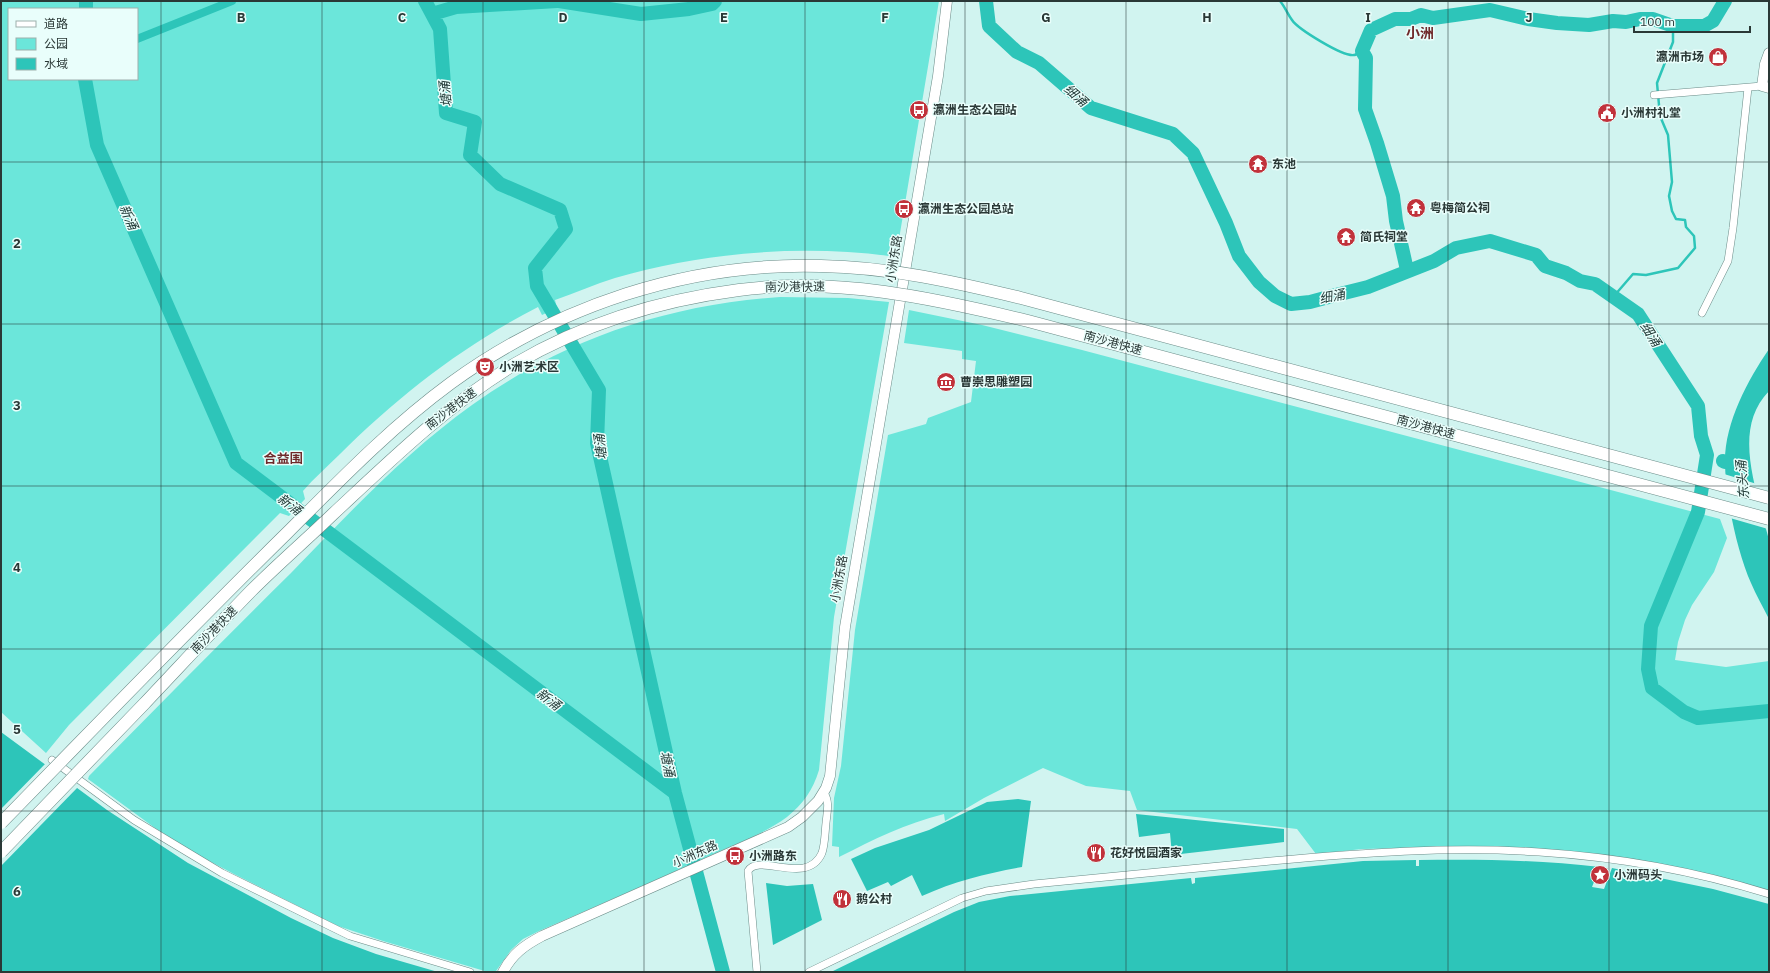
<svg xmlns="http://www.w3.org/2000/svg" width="1770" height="973" font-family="'IBM Plex Sans','Noto Sans SC',sans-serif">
	<rect width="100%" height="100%" fill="#d1f4f0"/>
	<!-- green -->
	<path fill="#6be6da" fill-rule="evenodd" d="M1 1H939L896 257C803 244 706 252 615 278 595 284 575 293 555 300L557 308 542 315 538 307C464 345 398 396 339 455 327 467 314 478 303 491L305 499 289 516 280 513 69 725 46 753 1 712ZM9 9H137V79H9Z
		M780 297 848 298 889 302 834 617 819 770C813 790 803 804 787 817 764 834 735 844 709 856 652 882 596 906 539 931L523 939 511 950 496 971 488 972 383 941 338 926 234 874 196 854 155 828 88 779 89 776C156 708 223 640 291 573 348 514 405 453 472 405 564 339 667 305 780 297Z
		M909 310 982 325 1082 350 1720 519 1727 538 1714 572 1692 605 1685 620 1678 642 1675 660 1726 667 1769 661V891L1623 858 1409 848 1362 849 1316 854 1297 829 1137 810 1130 791 1086 786 1043 768 984 798 945 821 944 814C904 824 875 839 839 857V847L832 846 834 798 841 766 855 630 888 435 926 424 928 418 971 402 976 361 962 359V351L904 343Z"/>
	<!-- water -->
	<path fill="#2dc5b9" d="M1769 349V391C1735 426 1753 477 1763 519 1765 526 1768 534 1769 542 1770 567 1769 594 1769 619 1763 607 1756 595 1751 583 1737 552 1725 495 1725 461 1725 422 1748 380 1769 349Z
		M1 732 107 810 188 863 291 918 333 938 376 954 438 972H1Z
		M1018 799 1031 801 1022 867C988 873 955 881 922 896L912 875 891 886 888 882 867 891 851 859 875 848 929 830 987 802Z
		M1136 814 1284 829V842L1172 855 1170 833 1139 837Z
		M1416 860V866H1419V860C1480 859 1540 860 1600 867L1592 887 1604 889 1612 868 1713 889 1769 904V972H831L954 912 979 902 1010 896 1191 878 1192 884 1195 883V878L1363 861Z
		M766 883 787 886 813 884 822 920 773 945Z"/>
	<!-- pier -->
	<path fill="#d1f4f0" d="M1724 474 1757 484 1768 529 1730 518Z
		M46 763 78 787 1 866V809Z"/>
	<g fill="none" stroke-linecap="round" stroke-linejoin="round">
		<!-- stream -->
		<path stroke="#2dc5b9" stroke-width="2.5" d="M1280 1C1285 7 1287 13 1292 20 1298 29 1343 57 1354 55 1356 55 1360 52 1362 51
			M1614 296 1633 274 1646 275 1678 268 1695 248 1694 236 1686 227 1685 220 1676 219 1672 211 1669 196 1672 182 1668 135 1660 116 1657 83 1673 42V26"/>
		<!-- canal -->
		<path stroke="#2dc5b9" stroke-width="8" d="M137 39 232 1"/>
		<!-- river -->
		<path stroke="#2dc5b9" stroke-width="14" d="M425 1 432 14 456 7 557 1
			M559 1 641 14 689 9 712 4 715 1
			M986 1 989 26 1017 52 1039 63 1091 108 1173 134 1193 153 1226 223 1239 256 1259 282 1275 296 1291 304 1310 302 1336 295 1368 287 1434 261 1456 248 1490 241 1536 255 1545 266 1566 273 1580 281 1595 284 1638 314 1698 406 1701 436 1707 455 1698 512 1651 626 1648 669 1652 688 1684 712 1698 718 1769 711
			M86 9V1
			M432 14 440 29 446 113 475 122 470 155 500 184 560 210 566 229 535 268 537 286 599 390 597 443 675 793 723 972
			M85 79 97 145 236 463 675 793
			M1407 270 1396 221 1393 196 1377 143 1365 109 1366 58 1362 51 1371 30 1395 19H1411L1421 15 1433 18 1490 10 1528 19 1557 23 1589 25 1613 21 1626 22 1640 19H1653L1673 26H1704L1713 21 1725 1
			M1723 461 1725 462"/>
		<!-- street casing -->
		<g stroke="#6b8c88" stroke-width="8">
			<path id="street" d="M1654 95 1762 86
				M1702 313 1728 261 1733 228 1748 88
				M52 760 134 820 222 873 350 936 470 972
				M757 972 748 871C759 852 807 887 822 853 825 844 825 832 826 823 827 812 830 802 824 793
				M809 972 962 898 986 891 1034 884C1113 877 1192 868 1271 861 1360 853 1449 846 1539 852 1616 857 1695 871 1769 894"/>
		</g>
		<!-- secondary casing -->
		<g stroke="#6b8c88" stroke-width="11">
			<path id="secondary" d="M1769 53 1765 64 1762 86 1769 88
				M503 972C512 954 525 945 542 936L788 827 802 817 818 801 826 788 830 776 845 627 938 76 947 1"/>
		</g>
		<!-- street -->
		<use href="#street" stroke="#fff" stroke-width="7"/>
		<!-- secondary -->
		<use href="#secondary" stroke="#fff" stroke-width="10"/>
		<!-- highway-bridge casing -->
		<g stroke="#6b8c88" stroke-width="13" stroke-linecap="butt">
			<path id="highway-bridge" d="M1 823C96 726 190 628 287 533 339 481 391 427 451 383 557 306 688 262 821 266 889 267 955 282 1021 298L1769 498
				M1 852C49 802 97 753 144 704 180 666 215 628 251 591 278 564 306 540 333 514 391 460 447 405 515 364 583 324 661 300 739 290 837 277 933 298 1028 321L1769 519"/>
		</g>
		<!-- highway-bridge -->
		<use href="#highway-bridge" stroke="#fff" stroke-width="12"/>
	</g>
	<!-- grid -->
	<path fill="none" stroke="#2a3836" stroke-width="1" stroke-opacity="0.55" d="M161 1V972M322 1V972M483 1V972M644 1V972M805 1V972M965 1V972M1126 1V972M1287 1V972M1448 1V972M1609 1V972M1 162H1769M1 324H1769M1 486H1769M1 649H1769M1 811H1769"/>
	<!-- icons -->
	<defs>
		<g id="shop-disc" transform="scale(1)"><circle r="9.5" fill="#c1323b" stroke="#e9fefb"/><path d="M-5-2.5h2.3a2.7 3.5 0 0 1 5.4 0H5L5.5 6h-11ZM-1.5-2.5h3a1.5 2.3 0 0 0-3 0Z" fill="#fff"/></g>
		<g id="bus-disc" transform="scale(1)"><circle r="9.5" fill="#c1323b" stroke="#e9fefb"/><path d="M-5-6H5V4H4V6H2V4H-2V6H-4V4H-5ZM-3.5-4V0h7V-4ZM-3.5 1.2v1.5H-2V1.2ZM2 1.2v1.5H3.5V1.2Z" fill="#fff"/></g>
		<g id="civic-disc" transform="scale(1)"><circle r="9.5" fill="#c1323b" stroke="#e9fefb"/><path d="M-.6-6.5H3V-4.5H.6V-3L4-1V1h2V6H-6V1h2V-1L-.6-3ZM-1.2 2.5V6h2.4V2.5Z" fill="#fff"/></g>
		<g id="temple-disc" transform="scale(1)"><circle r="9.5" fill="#c1323b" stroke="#e9fefb"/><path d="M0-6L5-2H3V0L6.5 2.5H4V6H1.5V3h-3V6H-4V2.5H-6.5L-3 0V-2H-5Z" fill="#fff"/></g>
		<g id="theatre-disc" transform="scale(1)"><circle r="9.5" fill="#c1323b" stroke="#e9fefb"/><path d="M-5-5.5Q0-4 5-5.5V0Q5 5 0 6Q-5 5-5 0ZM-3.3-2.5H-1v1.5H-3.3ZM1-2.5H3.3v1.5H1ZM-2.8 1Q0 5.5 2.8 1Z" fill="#fff"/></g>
		<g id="museum-disc" transform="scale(1)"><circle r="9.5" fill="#c1323b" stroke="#e9fefb"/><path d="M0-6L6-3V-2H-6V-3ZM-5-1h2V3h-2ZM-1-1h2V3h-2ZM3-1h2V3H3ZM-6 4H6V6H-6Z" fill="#fff"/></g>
		<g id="restaurant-disc" transform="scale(1)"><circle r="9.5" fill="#c1323b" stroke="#e9fefb"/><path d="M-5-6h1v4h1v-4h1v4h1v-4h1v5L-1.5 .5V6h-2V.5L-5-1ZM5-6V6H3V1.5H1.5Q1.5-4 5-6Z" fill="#fff"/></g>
		<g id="sight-disc" transform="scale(1)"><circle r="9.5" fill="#c1323b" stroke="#e9fefb"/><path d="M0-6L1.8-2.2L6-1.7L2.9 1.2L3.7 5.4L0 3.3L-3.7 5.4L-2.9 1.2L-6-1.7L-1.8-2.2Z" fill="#fff"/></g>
	</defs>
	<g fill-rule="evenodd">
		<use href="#shop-disc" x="1718" y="57"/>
		<use href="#bus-disc" x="919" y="110"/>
		<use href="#civic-disc" x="1607" y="113"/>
		<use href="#temple-disc" x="1258" y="164"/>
		<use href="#temple-disc" x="1416" y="208"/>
		<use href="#bus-disc" x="904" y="209"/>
		<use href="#temple-disc" x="1346" y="237"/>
		<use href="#theatre-disc" x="485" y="367"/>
		<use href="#museum-disc" x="946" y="382"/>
		<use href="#restaurant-disc" x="1096" y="853"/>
		<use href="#bus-disc" x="735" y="856"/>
		<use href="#sight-disc" x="1600" y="875"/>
		<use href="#restaurant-disc" x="842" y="899"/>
	</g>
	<g text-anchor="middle" stroke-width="3" stroke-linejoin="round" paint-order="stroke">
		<!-- poi labels -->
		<g font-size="12" font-weight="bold" fill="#2a3836" stroke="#e9fefb" text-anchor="start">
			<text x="1704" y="61" text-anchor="end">瀛洲市场</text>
			<text x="933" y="114">瀛洲生态公园站</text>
			<text x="1621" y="117">小洲村礼堂</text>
			<text x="1272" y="168">东池</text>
			<text x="1430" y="212">粤梅简公祠</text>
			<text x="918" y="213">瀛洲生态公园总站</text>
			<text x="1360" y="241">简氏祠堂</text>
			<text x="499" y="371">小洲艺术区</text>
			<text x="960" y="386">曹崇思雕塑园</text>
			<text x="1110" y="857">花好悦园酒家</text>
			<text x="749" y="860">小洲路东</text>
			<text x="1614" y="879">小洲码头</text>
			<text x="856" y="903">鹅公村</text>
		</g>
		<!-- street labels -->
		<g font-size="12" fill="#2a3836" stroke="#e9fefb">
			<text transform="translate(894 259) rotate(-81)" y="4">小洲东路</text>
			<text transform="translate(795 287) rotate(-1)" y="4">南沙港快速</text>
			<text transform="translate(1113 343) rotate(15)" y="4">南沙港快速</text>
			<text transform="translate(451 409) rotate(-37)" y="4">南沙港快速</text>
			<text transform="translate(1426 427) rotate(15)" y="4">南沙港快速</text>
			<text transform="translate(839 579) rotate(-80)" y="4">小洲东路</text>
			<text transform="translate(214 630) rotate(-46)" y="4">南沙港快速</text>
			<text transform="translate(695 854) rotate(-24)" y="4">小洲东路</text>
		</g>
		<!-- water labels -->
		<g font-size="13" font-style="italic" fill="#233b38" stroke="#e9fefb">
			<text transform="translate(445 94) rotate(-96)" y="5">塘涌</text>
			<text transform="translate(1076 95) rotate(41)" y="5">细涌</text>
			<text transform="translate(129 217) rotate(66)" y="5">新涌</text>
			<text transform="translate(1332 296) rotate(-12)" y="5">细涌</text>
			<text transform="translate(1651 334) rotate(57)" y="5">细涌</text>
			<text transform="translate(600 447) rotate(-97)" y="5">塘涌</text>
			<text transform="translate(1742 480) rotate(-95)" y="5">东头涌</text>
			<text transform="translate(290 504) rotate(37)" y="5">新涌</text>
			<text transform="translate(549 699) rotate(37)" y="5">新涌</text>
			<text transform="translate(668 764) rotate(78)" y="5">塘涌</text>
		</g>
		<!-- neighbourhood labels -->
		<g font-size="13" font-weight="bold" fill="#6f292a" stroke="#e9fefb">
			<text x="283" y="463">合益围</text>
		</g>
		<!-- quarter labels -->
		<g font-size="14" font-weight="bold" fill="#6f292a" stroke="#e9fefb">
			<text x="1420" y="38">小洲</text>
		</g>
	</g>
	<g font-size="13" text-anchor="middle" font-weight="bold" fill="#2a3836" stroke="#e9fefb" stroke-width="3" stroke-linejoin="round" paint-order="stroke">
		<text x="241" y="22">B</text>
		<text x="402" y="22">C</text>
		<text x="563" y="22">D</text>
		<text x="724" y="22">E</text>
		<text x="885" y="22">F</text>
		<text x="1046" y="22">G</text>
		<text x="1207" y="22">H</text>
		<text x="1368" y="22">I</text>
		<text x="1529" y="22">J</text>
		<text x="17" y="248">2</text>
		<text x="17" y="410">3</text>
		<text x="17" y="572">4</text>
		<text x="17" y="734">5</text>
		<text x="17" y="896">6</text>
	</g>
	<!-- border -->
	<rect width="1770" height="973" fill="none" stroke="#2a3836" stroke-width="4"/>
	<!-- legend -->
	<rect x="8" y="8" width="130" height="72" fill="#e9fefb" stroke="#9dafac"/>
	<rect x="16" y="21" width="20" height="6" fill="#ffffff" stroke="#9dafac"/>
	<text x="44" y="28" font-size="12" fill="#2a3836">道路</text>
	<rect x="16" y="38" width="20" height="12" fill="#6be6da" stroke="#9dafac"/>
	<text x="44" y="48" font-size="12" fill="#2a3836">公园</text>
	<rect x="16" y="58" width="20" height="12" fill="#2dc5b9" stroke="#9dafac"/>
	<text x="44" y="68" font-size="12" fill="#2a3836">水域</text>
	<!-- scale -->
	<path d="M1634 26v6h116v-6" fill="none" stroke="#2a3836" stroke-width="2"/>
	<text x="1640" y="26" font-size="12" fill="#2a3836" stroke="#e9fefb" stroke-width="3" paint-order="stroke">100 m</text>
</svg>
